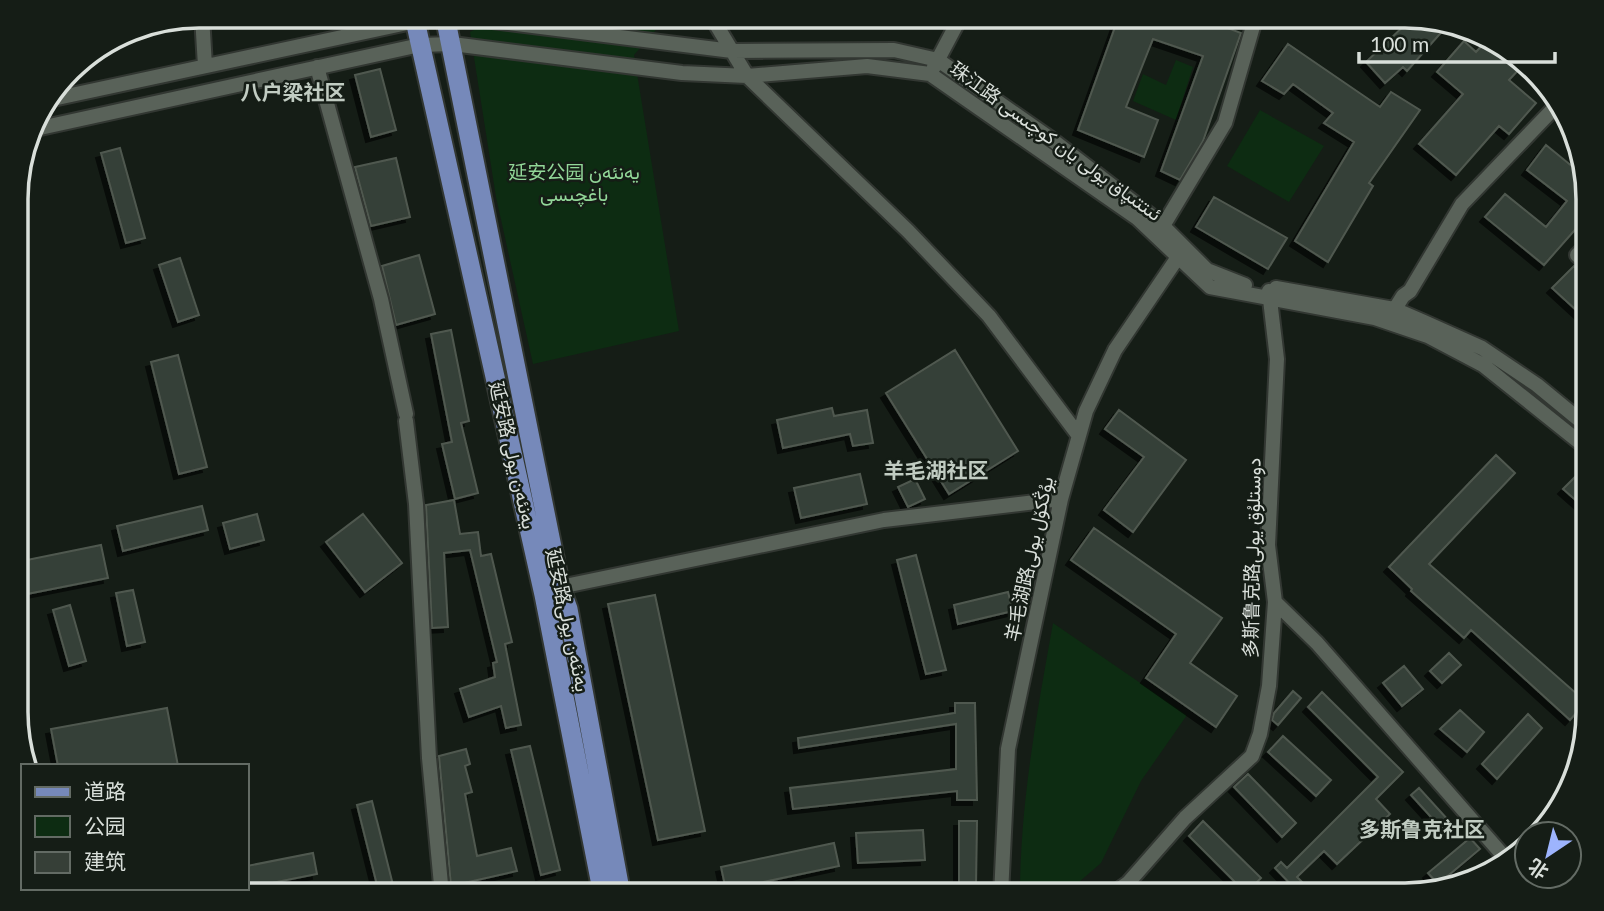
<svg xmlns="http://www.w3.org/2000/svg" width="1604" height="911" font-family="Lato,Vazirmatn,'Noto Sans SC',sans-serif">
	<defs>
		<filter id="shadow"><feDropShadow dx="-5" dy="5" stdDeviation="0" flood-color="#0009"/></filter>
	</defs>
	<rect width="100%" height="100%" fill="#151d16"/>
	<!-- green -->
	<path fill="#0d2c12" d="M493 16H668L634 55 679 331 533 364 496 197 470 32 494 20Z
		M1176 60 1193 67 1176 120 1133 101 1143 74 1166 85Z
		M1260 110 1324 146 1289 202 1227 166Z
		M1053 623 1187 715 1141 781 1101 863 1064 895H1020C1020 804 1037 712 1053 623Z"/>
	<!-- building -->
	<path fill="#363f37" stroke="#505950" stroke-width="2" filter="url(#shadow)" d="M1119 16H1196L1241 33 1203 141 1180 180 1161 171 1203 56 1153 39 1126 107 1158 120 1144 157 1078 130Z
		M1412 18 1446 27 1407 71 1403 67 1385 83 1366 62Z
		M1489 38 1496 40 1523 65 1509 80 1536 103 1509 134 1499 126 1456 175 1419 144 1463 94 1437 72 1464 41 1476 52Z
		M1288 44 1380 107 1391 92 1420 110 1369 183 1373 186 1328 262 1295 241 1354 142 1324 123 1333 113 1293 84 1284 94 1262 81Z
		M380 69 396 130 371 137 355 75Z
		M1546 145 1584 176 1588 187V215L1544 265 1485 217 1505 194 1546 227 1567 201 1527 170Z
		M120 148 145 238 126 243 101 153Z
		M396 158 410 217 371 226 355 167Z
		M1214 197 1287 238 1268 269 1196 227Z
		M419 255 435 314 396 325 382 266Z
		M180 258 199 315 178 322 159 265Z
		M1574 266 1588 276V321L1552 288Z
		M451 330 469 421 461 423 478 493 455 499 442 444 452 442 431 334Z
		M955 350 1018 451 949 494 886 393Z
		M178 355 207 467 179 474 151 362Z
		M832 408 834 416 867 410 873 443 853 446 850 434 783 448 777 420Z
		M1119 410 1186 460 1133 532 1104 510 1144 457 1105 429Z
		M1496 455 1515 473 1429 564 1586 702 1570 720 1471 630 1464 638 1411 591 1412 589 1389 567Z
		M1588 464V511L1563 489Z
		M860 474 867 504 801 518 794 488Z
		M915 479 925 499 908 507 898 487Z
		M454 500 460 534 478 532 481 556 491 554 512 642 505 644 521 725 506 728 501 706 469 717 460 689 495 677 493 663 497 662 470 550 444 553 448 627 432 628 426 505Z
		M202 506 208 530 123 551 117 526Z
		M257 514 264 540 230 549 223 523Z
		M363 514 402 563 365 592 326 542Z
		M1094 528 1222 618 1190 663 1237 696 1216 727 1146 678 1176 634 1071 560Z
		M101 545 108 578 17 596V562Z
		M916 555 946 670 926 674 897 560Z
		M133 590 145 642 127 646 116 593Z
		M1008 592 1013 611 958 624 954 605Z
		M655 595 705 831 658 840 608 604Z
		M70 605 86 661 69 666 53 610Z
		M1449 653 1461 665 1442 683 1430 671Z
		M1404 666 1423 689 1402 706 1383 683Z
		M1293 691 1301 698 1278 725 1272 720 1274 713Z
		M1322 692 1403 772 1376 799 1390 814 1337 864 1324 851 1297 877 1315 895H1301L1275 868 1281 862 1287 868 1378 777 1308 707Z
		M955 703H975L977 800H957V791L793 809 790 788 956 769V724L799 748 798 738 955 713Z
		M167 708 178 766H58L51 729Z
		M1460 710 1484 732 1467 752 1440 729Z
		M1528 714 1542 728 1497 779 1482 764Z
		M1283 736 1331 780 1316 796 1268 752Z
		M530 746 560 870 541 875 511 750Z
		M466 749 470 764 465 766 472 792 465 794 477 856 511 848 517 871 451 886 439 756Z
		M1248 774 1296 823 1282 837 1234 787Z
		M1419 788 1449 821 1441 828 1411 795Z
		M372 801 394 889 379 893 357 805Z
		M959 821H977L976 886 959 885Z
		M1203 821 1261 878 1246 893 1189 836Z
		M923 830 925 860 858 863 856 833Z
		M1470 838 1480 849 1438 884 1428 873Z
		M834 843 839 866 726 890 721 867Z
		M313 853 317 874 247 888V866Z"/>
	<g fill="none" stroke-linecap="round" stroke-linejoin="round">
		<!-- minor casing -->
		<g stroke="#323732" stroke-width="18">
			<path id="minor" d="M202 16 205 66
				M452 16 732 51 894 50 938 60 1051 139 1158 221 1207 270 1245 285
				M711 16 747 76 908 231 989 316 1079 436
				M317 67 381 299 406 414
				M934 67 961 16
				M48 100 440 16
				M31 130 420 45 452 44 682 73 747 76 867 66 930 74 1137 218 1210 287 1375 318 1428 336 1483 365 1588 449
				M1163 226 1225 123 1256 16
				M1588 244 1577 255 1588 265
				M1276 288 1394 309 1424 322 1482 348 1537 385 1588 427
				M1393 312 1403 296 1410 291 1462 204 1559 103
				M406 421 416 504 429 758 442 895
				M560 587 884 520 1061 499
				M1275 602 1317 643 1507 860
				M1001 895 1008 749 1061 499 1086 411 1115 350 1178 257
				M1111 895 1128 883 1185 818 1252 756 1260 734 1269 686 1275 602 1268 545 1277 359 1269 291"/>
		</g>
		<!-- major casing -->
		<g stroke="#323732" stroke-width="23">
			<path id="major" d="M414 16 544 595 603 895
				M445 16 560 587 568 609 621 895"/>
		</g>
		<!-- minor -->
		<use href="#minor" stroke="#596259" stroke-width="14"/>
		<!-- major -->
		<use href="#major" stroke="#7689ba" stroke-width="19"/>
	</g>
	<g text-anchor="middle" stroke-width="5" stroke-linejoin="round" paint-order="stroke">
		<!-- street labels -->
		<g font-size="19" fill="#d9dfda" stroke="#151d16">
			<text transform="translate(1056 141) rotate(36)" y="7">珠江路 ئىتتىپاق يولى يان كوچىسى</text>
			<text transform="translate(513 455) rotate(77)" y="7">延安路 يەنئەن يولى</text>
			<text transform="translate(1252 558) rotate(-89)" y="7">多斯鲁克路دوستلۇق يولى</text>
			<text transform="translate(1029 559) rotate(-78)" y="7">羊毛湖路يۇڭكۆل يولى</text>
			<text transform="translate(568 620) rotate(78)" y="7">延安路يەنئەن يولى</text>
		</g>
		<!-- park labels -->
		<g font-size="19" fill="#92d798" stroke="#151d16">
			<text x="574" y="179">延安公园 يەنئەن<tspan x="574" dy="22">باغچىسى</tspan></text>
		</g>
		<!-- neighbourhood labels -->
		<g font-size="21" font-weight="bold" fill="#c1ccc2" stroke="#151d16">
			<text x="293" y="100">八户梁社区</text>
			<text x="936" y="478">羊毛湖社区</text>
			<text x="1422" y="837">多斯鲁克社区</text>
		</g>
	</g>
	<!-- crop -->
	<path d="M0 0H1604V911H0ZM199 28H1405A171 171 0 0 1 1576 199V712A171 171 0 0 1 1405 883H199A171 171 0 0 1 28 712V199A171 171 0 0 1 199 28Z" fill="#151d16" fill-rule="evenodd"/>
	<path fill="none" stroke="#d9dfda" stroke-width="3.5" d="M199 28H1405A171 171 0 0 1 1576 199V712A171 171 0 0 1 1405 883H199A171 171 0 0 1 28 712V199A171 171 0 0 1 199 28Z"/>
	<!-- legend -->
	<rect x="21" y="764" width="228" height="126" fill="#151d16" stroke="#636b64" stroke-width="2"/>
	<rect x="35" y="787" width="35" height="10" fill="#7689ba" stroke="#636b64" stroke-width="2"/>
	<text x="84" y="799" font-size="21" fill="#d9dfda">道路</text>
	<rect x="35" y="816" width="35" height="21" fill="#0d2c12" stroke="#636b64" stroke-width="2"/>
	<text x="84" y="834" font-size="21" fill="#d9dfda">公园</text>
	<rect x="35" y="852" width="35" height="21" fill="#363f37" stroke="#636b64" stroke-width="2"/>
	<text x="84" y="869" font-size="21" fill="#d9dfda">建筑</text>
	<!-- north arrow -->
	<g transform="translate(1548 855) rotate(215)"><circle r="33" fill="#151d16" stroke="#636b64" stroke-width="2"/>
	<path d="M0-5L12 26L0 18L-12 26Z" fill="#9db4fd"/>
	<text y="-10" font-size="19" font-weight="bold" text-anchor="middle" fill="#d9dfda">北</text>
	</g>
	<!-- scale -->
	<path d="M1359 52v10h196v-10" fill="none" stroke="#d9dfda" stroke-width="3.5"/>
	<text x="1370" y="52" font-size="21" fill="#d9dfda" stroke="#151d16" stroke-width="5" paint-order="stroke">100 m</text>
</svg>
